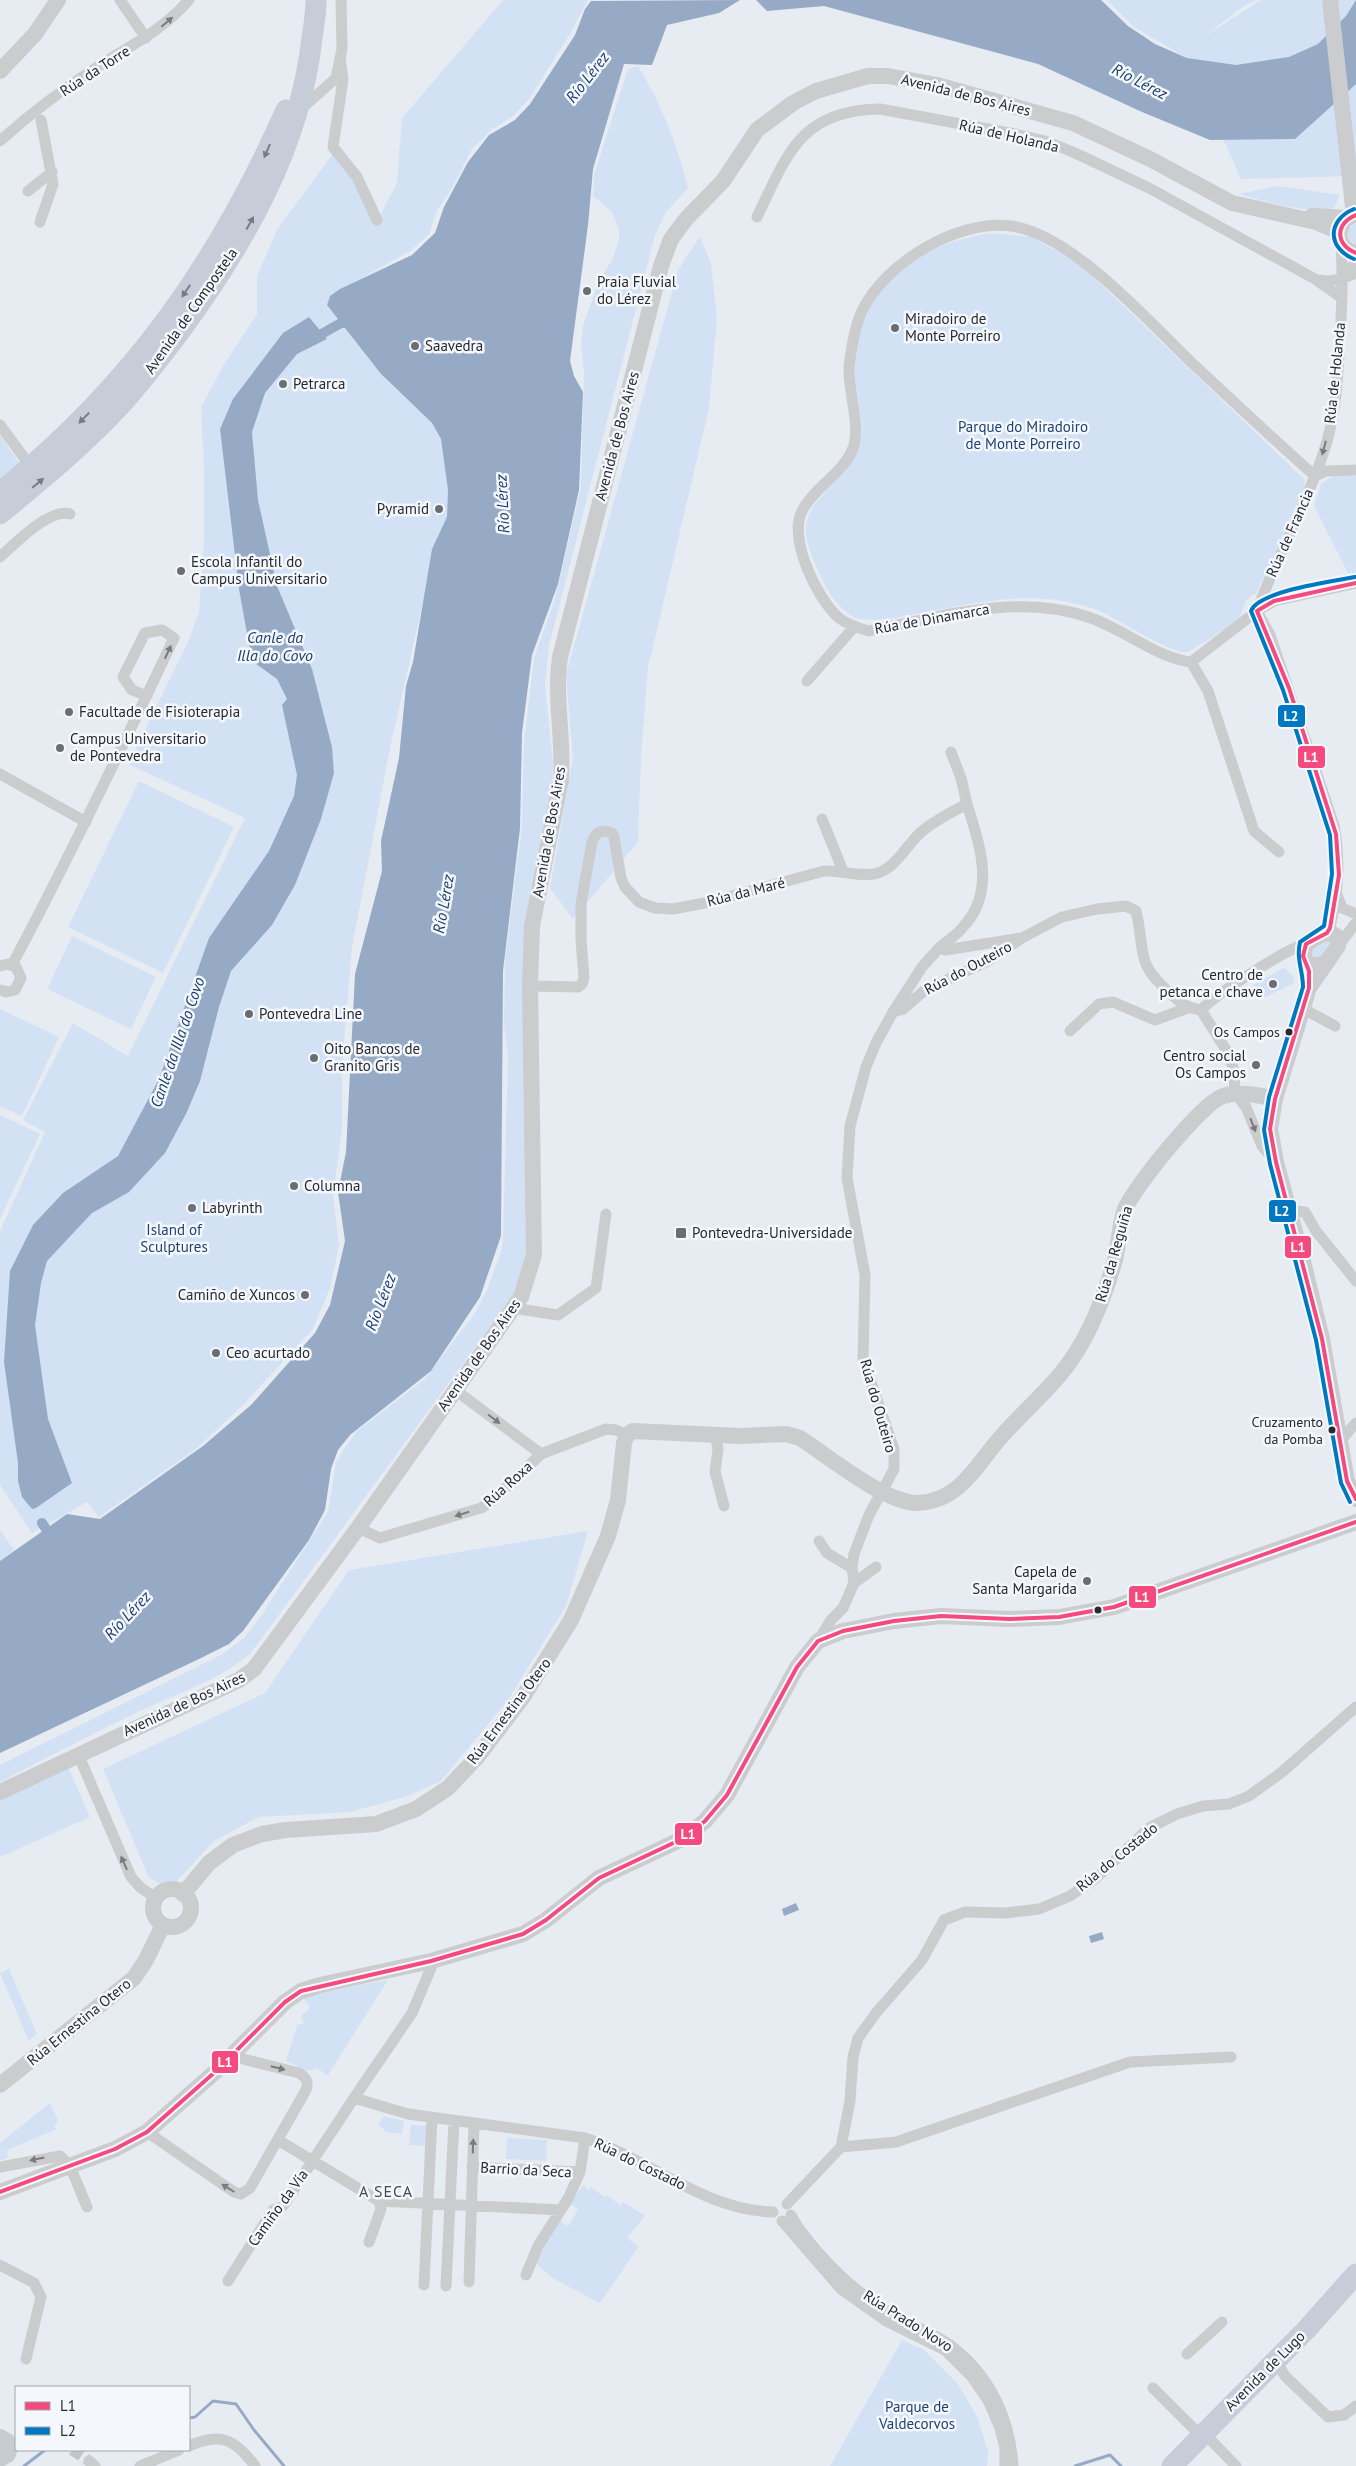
<svg xmlns="http://www.w3.org/2000/svg" width="1356" height="2466" font-family="'PT Sans',sans-serif">
	<rect width="100%" height="100%" fill="#e7ecf3"/>
	<!-- green -->
	<path fill="#d3e1f5" d="M503 0H588L570 34 529 99 513 116 491 130 472 149 452 188 437 211 429 234 410 251 330 296 327 305 386 380 432 423 441 439 448 487V517L432 549 430 571 390 748 352 948 342 1065V1130L333 1195 339 1246 330 1288 313 1329 242 1406 197 1448 99 1517 87 1502 32 1533 0 1485V1231L45 1132 23 1120 73 1023 128 1056 245 818 128 764 187 644 199 613 204 538V468L201 407 223 366 257 314V276L277 230 335 151 378 219 397 183 402 118Z
		M1107 0H1257L1245 5 1205 36 1261 0H1356V176L1241 179 1187 58 1133 26Z
		M638 66C662 105 677 144 688 188L666 212 655 235 549 646 545 686 553 763 552 783 528 924 526 1253 516 1291 251 1653C220 1680 177 1694 140 1711 93 1733 47 1758 0 1782V1765L223 1654 245 1637 259 1619 328 1512 336 1463 344 1449 357 1431 425 1379 475 1313 487 1290 501 1252 503 1237 508 1055 504 1024 505 960 522 826 524 743 534 658 555 599 581 487 584 372 581 346 583 325 600 279 612 260 619 240V230L611 211 593 196 594 175 628 69Z
		M1278 186 1340 195 1334 208C1304 214 1268 202 1239 194Z
		M1356 222V245L1347 237 1348 229Z
		M992 233 1032 237 1081 265 1305 480 1304 488 1256 594C1242 598 1246 609 1238 619 1235 623 1191 651 1187 652 1171 654 1119 620 1102 612 1081 603 1056 599 1033 598 997 598 962 605 926 612 905 616 883 622 861 619 855 619 849 614 845 611 831 600 824 583 817 568 791 513 815 507 847 467 853 459 860 448 861 438 864 417 855 394 855 372 856 289 915 244 992 233Z
		M700 236 711 264 717 318 709 408 648 668 641 757 638 842 573 919 550 888 573 758 566 675 678 270Z
		M0 435 19 463 0 478Z
		M1333 476H1356V573H1348L1314 506 1321 484Z
		M139 781 234 827 163 973 68 927Z
		M72 936 156 977 131 1029 47 989Z
		M1332 939 1324 956 1311 958 1310 948Z
		M1284 968 1293 976 1294 983 1261 999 1253 985Z
		M0 1009 59 1037 22 1116 0 1106Z
		M0 1115 40 1134 0 1219Z
		M0 1530 14 1550 0 1561Z
		M588 1531 566 1606 508 1700 441 1781 408 1796 350 1812 259 1817 214 1841 177 1881 163 1885 149 1878 103 1769 265 1693 349 1570Z
		M67 1764 90 1817 0 1857V1799Z
		M9 1969 37 2034 29 2041 0 1973Z
		M388 1980 328 2075 316 2068 307 2071 286 2061 297 2025 304 2023 301 2016 310 2008 302 1996Z
		M50 2103 58 2120 54 2127 57 2129 7 2150 8 2158 0 2160V2143Z
		M384 2116 404 2121 402 2134 387 2132 378 2125Z
		M411 2125 429 2126 427 2146 409 2145Z
		M507 2138 547 2140 546 2161 506 2159Z
		M583 2185 589 2190 591 2187 605 2197 607 2195 620 2205 623 2202 645 2216 627 2238 639 2246 600 2303 552 2278 533 2260 557 2219 568 2226 578 2209 570 2204Z
		M902 2340 924 2350 958 2384 977 2416 988 2451 987 2466H830Z"/>
	<!-- water -->
	<path fill="#97aac5" d="M740 0 719 13 667 25 652 65 624 64 593 169 588 225 570 361 574 376 583 392 579 490 558 584 532 655 522 733 520 828 503 971 501 1236 480 1297 431 1371 350 1435 338 1450 331 1469 325 1510 309 1540 243 1631 229 1644 199 1659 0 1753V1561L67 1514 100 1519 203 1446 251 1405 315 1333 330 1305 345 1241 338 1192 346 1152 355 974 382 871 381 841 399 758 406 686 413 662 432 549 447 517 448 490 441 439 432 423 381 374 327 305 330 296 340 289 412 255 435 233 444 207 468 162 489 135 515 120 530 104 575 35 585 9 591 1Z
		M756 0H1101L1128 26 1155 44 1187 58 1236 65 1289 57 1318 44 1346 16 1356 0V84L1295 139 1210 140 1142 112 1038 64 824 6 767 11Z
		M309 317 327 339 297 354 265 393 252 432 258 500 277 586 312 669 332 747 334 773 321 819 295 885 272 925 231 971 219 1007 200 1081 186 1114 165 1153 129 1192 92 1213 47 1261 41 1283 35 1325 48 1419 72 1483 36 1508 32 1509 22 1497 18 1481V1463L4 1362 10 1271 33 1225 63 1193 118 1156 159 1079 209 938 269 851 294 796 297 775 282 705 287 699 277 679 252 661 239 589 220 429 233 399 283 333Z
		M796 1903 799 1910 784 1916 782 1909Z
		M1102 1932 1104 1939 1091 1943 1089 1936Z"/>
	<g fill="none" stroke-linecap="round" stroke-linejoin="round">
		<!-- stream -->
		<path stroke="#97aac5" stroke-width="3" d="M189 2418 195 2417 213 2401 236 2404 254 2430 284 2466
			M24 2466 45 2450
			M1075 2466 1110 2455 1121 2466"/>
		<!-- canal -->
		<path stroke="#97aac5" stroke-width="10" d="M311 340 341 323 354 321
			M42 1523 46 1529"/>
		<!-- street-tunnel -->
		<path stroke="#c1c5cc" stroke-width="11" stroke-dasharray="11 5.5" stroke-linecap="butt" d="M72 2450 89 2461"/>
		<!-- street -->
		<path stroke="#cbccce" stroke-width="11" d="M120 0 146 38
			M340 58 343 79 333 147 357 177 377 220
			M300 110 336 78 342 49 341 0
			M0 141C30 114 63 89 97 67 130 46 163 30 189 0
			M28 191 52 172
			M757 217C787 155 800 110 880 109L1015 134 1045 141 1073 152 1149 188 1315 279 1342 298
			M40 222 53 184 41 120
			M1344 278 1356 261
			M1319 280C1333 283 1343 278 1356 273
			M0 425 31 467
			M1315 476C1273 439 1233 401 1192 363 1148 321 1072 234 1011 226 957 219 885 263 862 311 854 328 851 350 849 367 848 392 861 426 853 448 844 473 814 487 802 511 788 539 817 599 839 618 848 625 858 628 869 631 940 617 1020 592 1091 618 1125 630 1155 657 1191 662L1257 611 1274 601 1356 583
			M1315 476 1326 471 1356 470
			M0 557C16 543 49 508 70 514
			M1191 662 1208 691 1254 831 1279 852
			M807 681 854 627
			M951 752 961 778 967 804
			M0 774 86 822
			M822 819 843 871
			M1337 895 1342 908 1356 914
			M1327 933 1330 928C1338 890 1341 864 1334 825L1270 635 1257 611C1276 558 1305 508 1323 454 1336 417 1338 377 1340 338 1342 306 1343 276 1341 244
			M1338 946 1356 923
			M12 965C69 858 122 748 174 638L162 630 145 633 123 677 132 690 147 696
			M0 966 8 964 16 967 21 978 15 990 6 992 0 990
			M530 986 578 987 582 984 584 978 581 940V904L592 842C596 832 602 829 612 833L614 837 621 878 625 887 639 902 655 908 673 909 710 902 824 871C842 870 861 878 878 873 896 867 907 845 920 833 934 821 951 812 967 804 979 843 997 891 963 927 957 935 947 941 940 947
			M1302 1008 1335 1026
			M893 1012 922 967 940 947 945 950 1022 938 1062 917 1097 909 1126 906 1136 911C1146 953 1134 962 1171 994 1181 1003 1187 1008 1201 1010
			M1070 1031 1099 1004 1113 1002 1155 1020 1188 1008
			M1273 1151 1267 1152 1262 1146 1246 1107 1235 1093 1234 1071 1228 1053 1201 1010C1215 995 1287 948 1306 944
			M1289 1210 1305 1212 1316 1231 1356 1281
			M513 1308 558 1315 596 1288 606 1214
			M455 1390 541 1454
			M715 1435 718 1449 715 1472 724 1506
			M1339 1442 1356 1423
			M358 1528 380 1538 481 1508 492 1501 541 1454 606 1429 616 1430 627 1435
			M819 1541 827 1553 852 1568
			M854 1583 876 1567
			M818 1641 831 1620 843 1608 854 1583 852 1568 854 1554 869 1515 894 1469V1449L863 1359 865 1275 847 1178 850 1126 866 1067 876 1043 893 1012 903 1009 925 990 986 962 1022 938
			M78 1754 131 1877 141 1888 156 1898
			M354 2098 412 2013 431 1968V1961
			M147 2132 234 2192 241 2194 250 2188 306 2090C309 2081 306 2078 299 2073L231 2056
			M278 2140 379 2201 561 2210
			M841 2147 896 2142 1130 2062 1231 2057
			M0 2167 60 2156 70 2166 87 2207
			M472 2167 580 2172
			M787 2204 841 2147 850 2101 853 2057 858 2038 876 2013 922 1960 944 1920 965 1912 1006 1913 1039 1909 1070 1896 1096 1878 1149 1828 1177 1814 1203 1806 1229 1804 1249 1796 1282 1772 1356 1707
			M791 2215C797 2229 808 2240 818 2252 839 2276 862 2296 890 2313 909 2325 932 2332 950 2345 990 2375 1010 2418 1013 2466
			M782 2221 841 2289 886 2321 945 2350 972 2377 988 2400 1000 2428 1005 2448V2466
			M369 2242 381 2209 379 2201
			M0 2265 34 2283 41 2297 26 2359
			M526 2275 538 2246 569 2197 580 2172 585 2138
			M228 2281 273 2210 283 2206 354 2098 408 2114 585 2138C650 2159 703 2210 773 2212
			M469 2282 474 2123
			M424 2285 432 2118
			M446 2286 454 2121
			M1187 2354 1222 2322
			M1276 2361 1285 2376 1328 2417 1344 2415 1356 2406
			M1153 2388 1201 2436
			M1204 2433 1236 2466
			M189 2446C221 2432 235 2439 255 2466
			M89 2461 95 2466
			M140 2466 179 2450"/>
		<!-- secondary -->
		<path stroke="#cbccce" stroke-width="16" d="M1330 0 1354 215
			M0 71 35 34 58 0
			M1312 216 1348 218
			M1343 223C1335 236 1341 250 1356 253
			M1307 963 1309 988 1275 1099 1270 1129 1276 1162 1302 1257 1322 1339 1347 1481 1356 1499
			M1309 988 1338 946V938C1329 927 1316 938 1306 944 1304 951 1302 957 1307 963L1315 966 1325 963
			M0 1792 239 1680 254 1669 358 1528 521 1297 534 1255 530 986 532 926 561 780C564 739 554 698 560 657L661 266 671 239 686 219 723 181 757 130 793 103 816 91 868 76H888L937 85 1073 123 1150 159 1232 203 1316 222 1339 232
			M153 1908a19 19 0 1 1 38 0a19 19 0 1 1-38 0Z
			M183 1894 209 1863 233 1845 262 1834 286 1830 376 1824 416 1809 448 1788 479 1755 523 1697 571 1620 608 1536 618 1500 624 1443 627 1435 633 1431 740 1436 786 1434 800 1438C828 1456 886 1504 918 1503 957 1501 973 1471 995 1444 1021 1412 1055 1387 1077 1351 1094 1324 1106 1291 1115 1260 1119 1244 1119 1225 1125 1209 1134 1187 1202 1103 1223 1096 1239 1091 1259 1095 1275 1099
			M0 2085 134 1978 146 1960 163 1925
			M0 2192 115 2149 147 2132 215 2072 285 2002 301 1991 320 1985 431 1961 523 1934 546 1920 599 1878 684 1838 705 1821 727 1795 797 1667 818 1641 843 1631 894 1621 941 1616 1009 1619 1059 1617 1114 1607 1356 1522"/>
		<!-- primary -->
		<path stroke="#c7ccd3" stroke-width="18" d="M0 2438 7 2442 9 2448 7 2454 0 2458"/>
		<!-- highway -->
		<path stroke="#c6cdd8" stroke-width="21" d="M0 492C131 387 218 264 286 110
			M0 514C40 481 80 448 116 410 138 387 158 360 178 334 243 246 300 148 312 38 314 25 316 12 316 0
			M1172 2466 1306 2330 1356 2274"/>
		<!-- bus-1 casing -->
		<g stroke="#f4f8fd" stroke-width="8">
			<path id="bus-1" d="M1356 215C1335 223 1335 245 1356 253
				M1356 583 1274 601 1257 611 1289 688 1336 834 1339 875 1330 928 1327 933 1306 944 1303 956 1309 971V988L1275 1099 1270 1129 1276 1162 1322 1339 1347 1481 1356 1499
				M0 2192 115 2149 147 2132 215 2072 285 2002 301 1991 431 1961 523 1934 546 1920 599 1878 684 1838 705 1821 727 1795 797 1667 818 1641 843 1631 894 1621 941 1616 1009 1619 1059 1617 1114 1607 1356 1522"/>
		</g>
		<!-- bus-2 casing -->
		<g stroke="#f4f8fd" stroke-width="8">
			<path id="bus-2" d="M1354 209C1327 220 1327 248 1354 259
				M1350 1502 1341 1483 1316 1340 1270 1164 1264 1130 1269 1097 1303 987C1303 970 1296 960 1300 942L1324 926 1332 874 1330 835 1283 690 1251 611C1258 591 1334 581 1355 577"/>
		</g>
		<!-- bus-1 -->
		<use href="#bus-1" stroke="#f44a7e" stroke-width="4"/>
		<!-- bus-2 -->
		<use href="#bus-2" stroke="#0078c1" stroke-width="4"/>
	</g>
	<!-- one-way arrows -->
	<defs><path id="oneway-solid" d="M-6-.8H1V-3.2L6.5 0L1 3.2V.8H-6Z" transform="scale(1.25)"/></defs>
	<g fill="#797b7e">
		<use href="#oneway-solid" transform="translate(167 22) rotate(-40)"/>
		<use href="#oneway-solid" transform="translate(1324 448) rotate(105)"/>
		<use href="#oneway-solid" transform="translate(168 652) rotate(-65)"/>
		<use href="#oneway-solid" transform="translate(1253 1125) rotate(68)"/>
		<use href="#oneway-solid" transform="translate(494 1419) rotate(37)"/>
		<use href="#oneway-solid" transform="translate(462 1514) rotate(163)"/>
		<use href="#oneway-solid" transform="translate(124 1863) rotate(-114)"/>
		<use href="#oneway-solid" transform="translate(278 2068) rotate(14)"/>
		<use href="#oneway-solid" transform="translate(473 2146) rotate(-88)"/>
		<use href="#oneway-solid" transform="translate(37 2159) rotate(168)"/>
		<use href="#oneway-solid" transform="translate(228 2188) rotate(-148)"/>
	</g>
	<g fill="#767c84">
		<use href="#oneway-solid" transform="translate(267 151) rotate(114)"/>
		<use href="#oneway-solid" transform="translate(250 223) rotate(-61)"/>
		<use href="#oneway-solid" transform="translate(186 291) rotate(124)"/>
		<use href="#oneway-solid" transform="translate(84 418) rotate(134)"/>
		<use href="#oneway-solid" transform="translate(38 483) rotate(-40)"/>
	</g>
	<!-- markers -->
	<g fill="#6a6e74" stroke="#f4f8fd" stroke-width="2">
		<circle cx="587" cy="291" r="5"/>
		<circle cx="895" cy="328" r="5"/>
		<circle cx="415" cy="346" r="5"/>
		<circle cx="283" cy="384" r="5"/>
		<circle cx="439" cy="509" r="5"/>
		<circle cx="181" cy="571" r="5"/>
		<circle cx="69" cy="712" r="5"/>
		<circle cx="60" cy="748" r="5"/>
		<circle cx="1273" cy="984" r="5"/>
		<circle cx="249" cy="1014" r="5"/>
		<circle cx="314" cy="1058" r="5"/>
		<circle cx="1256" cy="1065" r="5"/>
		<circle cx="294" cy="1186" r="5"/>
		<circle cx="192" cy="1208" r="5"/>
		<rect x="675" y="1227" width="12" height="12" rx="2.5"/>
		<circle cx="305" cy="1295" r="5"/>
		<circle cx="216" cy="1353" r="5"/>
		<circle cx="1087" cy="1581" r="5"/>
	</g>
	<g fill="#272a2f" stroke="#f4f8fd" stroke-width="2">
		<circle cx="1289" cy="1032" r="4.5"/>
		<circle cx="1332" cy="1430" r="4.5"/>
		<circle cx="1098" cy="1610" r="4.5"/>
	</g>
	<g text-anchor="middle" stroke-width="5" stroke-linejoin="round" paint-order="stroke">
		<!-- bus labels -->
		<g font-size="14" fill="#272a2f" stroke="#f4f8fd" text-anchor="end">
			<text x="1280" y="1037">Os Campos</text>
			<text x="1323" y="1427">Cruzamento<tspan x="1323" dy="17">da Pomba</tspan></text>
		</g>
		<!-- street labels -->
		<g font-size="15" fill="#272a2f" stroke="#f4f8fd">
			<text transform="translate(95 71) rotate(-33)" y="5">Rúa da Torre</text>
			<text transform="translate(966 95) rotate(14)" y="5">Avenida de Bos Aires</text>
			<text transform="translate(1009 136) rotate(13)" y="5">Rúa de Holanda</text>
			<text transform="translate(191 311) rotate(-55)" y="5">Avenida de Compostela</text>
			<text transform="translate(1335 373) rotate(-84)" y="5">Rúa de Holanda</text>
			<text transform="translate(617 436) rotate(-75)" y="5">Avenida de Bos Aires</text>
			<text transform="translate(1290 533) rotate(-66)" y="5">Rúa de Francia</text>
			<text transform="translate(932 619) rotate(-10)" y="5">Rúa de Dinamarca</text>
			<text transform="translate(549 832) rotate(-80)" y="5">Avenida de Bos Aires</text>
			<text transform="translate(746 892) rotate(-14)" y="5">Rúa da Maré</text>
			<text transform="translate(968 968) rotate(-28)" y="5">Rúa do Outeiro</text>
			<text transform="translate(1114 1254) rotate(-74)" y="5">Rúa da Reguiña</text>
			<text transform="translate(479 1355) rotate(-55)" y="5">Avenida de Bos Aires</text>
			<text transform="translate(878 1406) rotate(74)" y="5">Rúa do Outeiro</text>
			<text transform="translate(508 1484) rotate(-42)" y="5">Rúa Roxa</text>
			<text transform="translate(184 1704) rotate(-25)" y="5">Avenida de Bos Aires</text>
			<text transform="translate(509 1711) rotate(-53)" y="5">Rúa Ernestina Otero</text>
			<text transform="translate(1117 1857) rotate(-39)" y="5">Rúa do Costado</text>
			<text transform="translate(79 2022) rotate(-39)" y="5">Rúa Ernestina Otero</text>
			<text transform="translate(640 2164) rotate(26)" y="5">Rúa do Costado</text>
			<text transform="translate(526 2170) rotate(3)" y="5">Barrio da Seca</text>
			<text transform="translate(278 2208) rotate(-54)" y="5">Camiño da Vía</text>
			<text transform="translate(908 2321) rotate(32)" y="5">Rúa Prado Novo</text>
			<text transform="translate(1265 2371) rotate(-45)" y="5">Avenida de Lugo</text>
		</g>
		<!-- poi labels -->
		<g font-size="15" fill="#272a2f" stroke="#f4f8fd" text-anchor="start">
			<text x="597" y="287">Praia Fluvial<tspan x="597" dy="17">do Lérez</tspan></text>
			<text x="905" y="324">Miradoiro de<tspan x="905" dy="17">Monte Porreiro</tspan></text>
			<text x="425" y="351">Saavedra</text>
			<text x="293" y="389">Petrarca</text>
			<text x="429" y="514" text-anchor="end">Pyramid</text>
			<text x="191" y="567">Escola Infantil do<tspan x="191" dy="17">Campus Universitario</tspan></text>
			<text x="79" y="717">Facultade de Fisioterapia</text>
			<text x="70" y="744">Campus Universitario<tspan x="70" dy="17">de Pontevedra</tspan></text>
			<text x="1263" y="980" text-anchor="end">Centro de<tspan x="1263" dy="17">petanca e chave</tspan></text>
			<text x="259" y="1019">Pontevedra Line</text>
			<text x="324" y="1054">Oito Bancos de<tspan x="324" dy="17">Granito Gris</tspan></text>
			<text x="1246" y="1061" text-anchor="end">Centro social<tspan x="1246" dy="17">Os Campos</tspan></text>
			<text x="304" y="1191">Columna</text>
			<text x="202" y="1213">Labyrinth</text>
			<text x="692" y="1238">Pontevedra-Universidade</text>
			<text x="295" y="1300" text-anchor="end">Camiño de Xuncos</text>
			<text x="226" y="1358">Ceo acurtado</text>
			<text x="1077" y="1577" text-anchor="end">Capela de<tspan x="1077" dy="17">Santa Margarida</tspan></text>
		</g>
		<!-- park labels -->
		<g font-size="15" fill="#1f4171" stroke="#f4f8fd">
			<text x="1023" y="432">Parque do Miradoiro<tspan x="1023" dy="17">de Monte Porreiro</tspan></text>
			<text x="174" y="1235">Island of<tspan x="174" dy="17">Sculptures</tspan></text>
			<text x="917" y="2412">Parque de<tspan x="917" dy="17">Valdecorvos</tspan></text>
		</g>
		<!-- water labels -->
		<g font-size="16" font-style="italic" fill="#1d3e6e" stroke="#f4f8fd">
			<text transform="translate(587 77) rotate(-52)" y="6">Río Lérez</text>
			<text transform="translate(1140 81) rotate(27)" y="6">Río Lérez</text>
			<text transform="translate(502 504) rotate(-93)" y="6">Río Lérez</text>
			<text x="275" y="643">Canle da<tspan x="275" dy="18">Illa do Covo</tspan></text>
			<text transform="translate(443 904) rotate(-80)" y="6">Río Lérez</text>
			<text transform="translate(177 1042) rotate(-71)" y="6">Canle da Illa do Covo</text>
			<text transform="translate(380 1302) rotate(-69)" y="6">Río Lérez</text>
			<text transform="translate(127 1615) rotate(-47)" y="6">Río Lérez</text>
		</g>
		<!-- neighbourhood labels -->
		<g font-size="16" letter-spacing="1" fill="#434a55" stroke="#f4f8fd">
			<text x="386" y="2197">A SECA</text>
		</g>
	</g>
	<g stroke="#f4f8fd" stroke-width="2">
		<rect x="1277" y="704" width="29" height="24" rx="5" fill="#0078c1"/>
		<rect x="1297" y="745" width="29" height="24" rx="5" fill="#f44a7e"/>
		<rect x="1268" y="1199" width="29" height="24" rx="5" fill="#0078c1"/>
		<rect x="1284" y="1235" width="28" height="24" rx="5" fill="#f44a7e"/>
		<rect x="1128" y="1585" width="29" height="24" rx="5" fill="#f44a7e"/>
		<rect x="674" y="1822" width="29" height="24" rx="5" fill="#f44a7e"/>
		<rect x="211" y="2050" width="28" height="24" rx="5" fill="#f44a7e"/>
	</g>
	<g font-size="14" text-anchor="middle" font-weight="bold" fill="#fff">
		<text x="1291" y="721">L2</text>
		<text x="1311" y="762">L1</text>
		<text x="1282" y="1216">L2</text>
		<text x="1298" y="1252">L1</text>
		<text x="1142" y="1602">L1</text>
		<text x="688" y="1839">L1</text>
		<text x="225" y="2067">L1</text>
	</g>
	<!-- legend -->
	<rect x="15" y="2386" width="175" height="65" fill="#f4f8fd" stroke="#a2a6ab"/>
	<rect x="25" y="2402" width="25" height="8" fill="#f44a7e" stroke="#a2a6ab"/>
	<text x="60" y="2411" font-size="15" fill="#272a2f">L1</text>
	<rect x="25" y="2427" width="25" height="8" fill="#0078c1" stroke="#a2a6ab"/>
	<text x="60" y="2436" font-size="15" fill="#272a2f">L2</text>
</svg>
